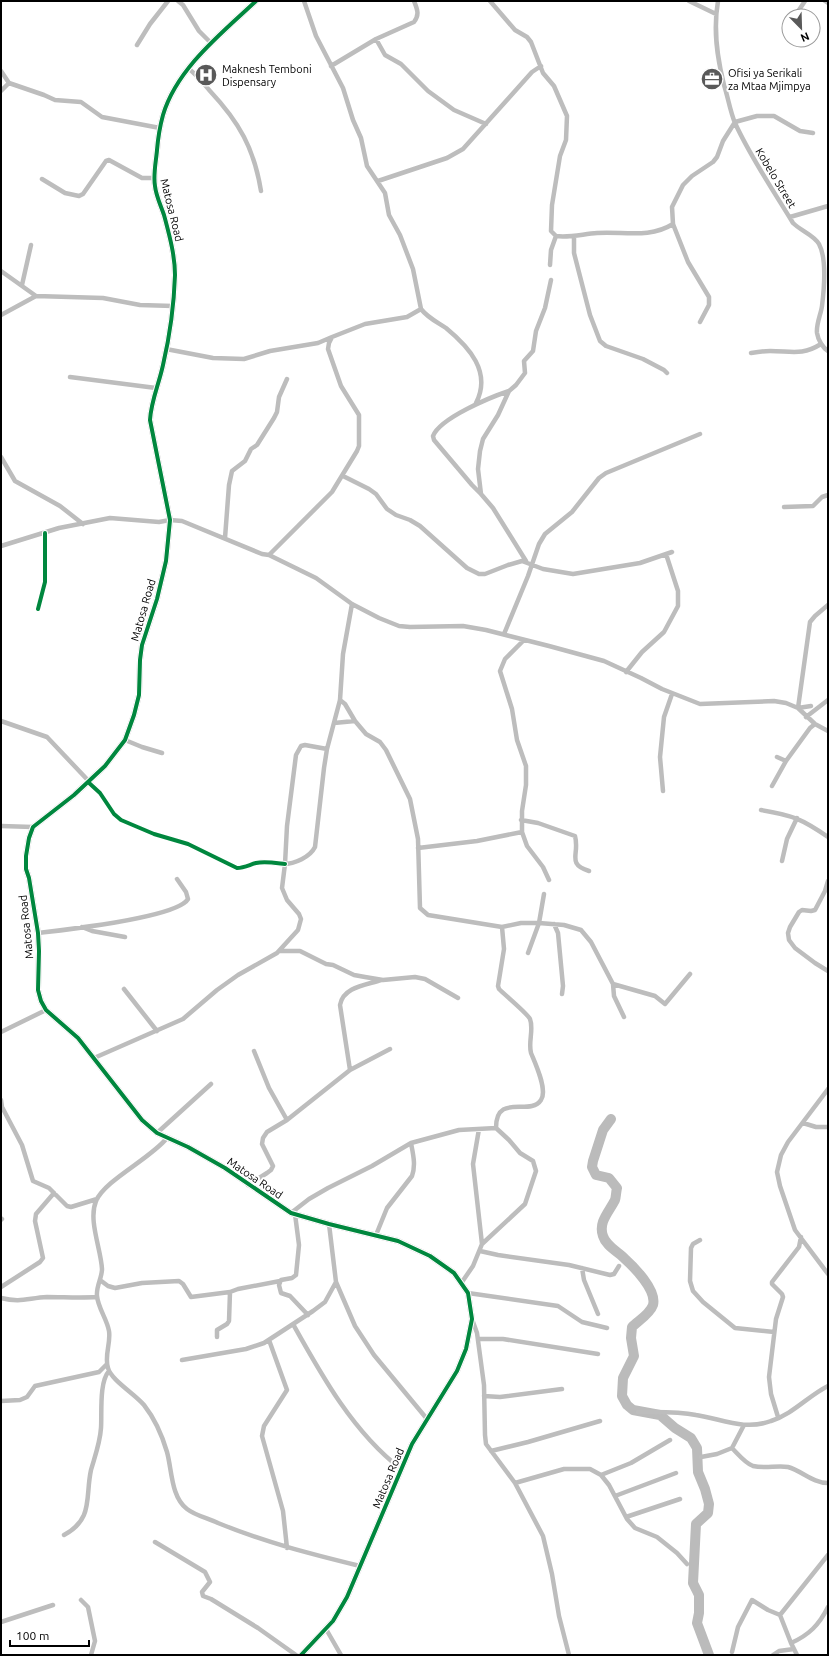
<svg xmlns="http://www.w3.org/2000/svg" width="829" height="1656" font-family="Ubuntu,sans-serif">
	<rect width="100%" height="100%" fill="#fff"/>
	<g fill="none" stroke-linecap="round" stroke-linejoin="round">
		<!-- river -->
		<path stroke="#bbb" stroke-width="10" d="M611 1119 603 1130 593 1161 592 1167 596 1175 609 1178 617 1188C616 1192 616 1197 615 1200 609 1212 598 1222 603 1236 606 1246 617 1251 624 1258 634 1267 657 1290 653 1305 650 1314 638 1321 632 1327L631 1338 634 1356 623 1378 622 1396 627 1405 633 1410 660 1415 675 1428 691 1438 697 1448 698 1472 705 1489 709 1504 708 1513 696 1524 693 1583 699 1595V1613L697 1623 709 1655"/>
		<!-- street -->
		<path stroke="#bdbdbd" stroke-width="4.5" d="M178 1 183 5 199 31 210 42
			M490 1 515 30 527 37 531 42 543 73 554 86 567 116 566 140 560 156 552 205 551 231 556 236 551 250 550 265
			M689 1 716 14
			M718 1C713 30 717 57 724 85 728 97 730 111 735 123 751 158 773 190 793 223 801 231 814 235 819 244 827 259 824 290 822 306 821 314 816 324 817 333 818 340 823 348 828 351
			M825 1 828 3
			M797 16V13L805 1
			M376 39 385 55 401 64 428 91 454 110 486 124
			M137 45 150 24 168 1
			M331 66 376 39 414 22C420 14 417 9 414 1
			M189 69C197 75 203 83 210 91 239 122 254 148 261 191
			M1 71 9 83 44 95 55 100 81 102 102 117 160 128
			M1 91 9 83
			M42 179 65 193 79 196 83 194 106 161 109 160 142 178H154
			M378 181 447 158 463 149 532 72 541 66
			M790 217 828 206
			M556 236C569 238 583 234 597 233 623 231 649 239 673 224
			M574 236V253L590 315 600 341 606 346 643 359 664 370 667 373
			M1 271 36 296
			M22 285 31 245
			M421 309C428 318 437 322 446 328 469 347 492 372 476 403
			M1 315 36 296 103 298 140 305 173 306
			M700 322 709 305V297L688 262 673 224 672 207 683 185 692 176 713 162 717 157 723 141 735 122 757 116H774L800 131 813 133
			M166 349 213 358 244 359 270 351 318 343 332 337
			M751 353C757 352 763 351 770 351 791 351 802 356 821 344
			M70 377 156 388
			M1 457 15 481 60 506 83 524
			M343 476 369 489 376 494 387 509 396 515 410 520 420 526 467 568 479 574H485L508 565 522 561 543 569 573 574 640 563 672 552
			M481 494 472 485 434 440 433 436C440 418 491 397 509 391
			M784 507 813 506 822 497 828 495
			M225 538 229 485 232 471 245 461 251 449 257 445 274 418 277 412 279 397 287 379
			M1 546 59 528 110 518 159 522 170 520 182 521 262 554 269 555 316 578 352 604 379 618 399 626 410 627 463 626 486 630 549 646 604 661 641 678 662 689 700 704 774 701 786 703 798 708 815 724 828 731
			M269 555 332 492 357 451 359 446V415L341 386 328 349 329 343 332 337 365 324 407 317 421 309 413 269 400 235 389 215 385 193 367 166 361 138 353 120 343 88 316 36 304 1
			M526 561 493 508 481 494 478 469 480 451 483 439 498 415 509 391 516 385 525 373 524 361 533 351 536 331 545 308 551 280
			M38 609 45 582V533
			M504 634 528 576 539 544 545 534 572 512 599 478 606 473 700 434
			M524 640 505 659 500 671 512 709 517 740 526 766V785L522 811V832L527 846 543 867 549 880
			M626 672 642 652 664 632 678 606V591L666 554
			M340 700 345 704 355 721
			M811 706 798 708 810 622 815 616 828 605
			M806 717 828 700
			M1 721 47 737 100 793 114 814 121 820 154 834 188 844 237 868C246 868 252 863 261 862 268 862 276 864 283 864 295 864 310 857 315 847L324 768 327 749 340 700 343 654 352 604
			M334 723 355 721 366 734 380 742 386 750 410 799 418 839 420 908 428 915 502 927 521 923H539L564 925 581 930 591 942 613 984 614 996 624 1017
			M125 740 142 747 162 753
			M777 757 786 761
			M772 786 786 761 810 728 815 724
			M663 791 660 757 664 717 672 694
			M761 810C792 815 802 819 828 837
			M521 820 538 823 575 836C580 854 566 864 589 871
			M1 826 33 827
			M418 848 477 841 522 832
			M782 861 787 839 797 818
			M828 881 825 891 815 910 811 911 802 910 799 912 790 927 788 933 789 940 795 948 815 963 828 971
			M554 924 558 933 563 986 562 994
			M82 927 92 931 125 937
			M38 933C63 930 177 918 188 899L186 892 177 879
			M280 951H300L326 964 333 965 354 975 365 977 383 980 415 977 425 979 458 998
			M528 953 539 923 544 894
			M613 984 655 996 665 1004 690 974
			M124 989 157 1031
			M1 1032 46 1010
			M254 1051 269 1088 287 1120
			M94 1058 183 1019 217 990 238 975 277 953 298 930 301 919 299 914 287 900 282 888 285 864 287 826 296 755 301 746 305 745 327 749
			M350 1070 340 1005C343 987 366 985 381 980
			M828 1089 788 1142 781 1155 777 1172 780 1186 795 1230 828 1274
			M1 1100 2 1107 22 1145 33 1181 49 1188 67 1206 71 1207 97 1199
			M803 1123 816 1127H828
			M496 1128C496 1092 530 1117 541 1100 548 1090 535 1063 531 1053 528 1042 534 1029 530 1019 528 1014 505 995 499 989L498 986 504 949 502 927
			M157 1133 211 1084
			M167 1138C150 1159 105 1180 96 1201 88 1220 101 1249 102 1269 102 1278 96 1286 97 1296 98 1308 107 1319 109 1331 111 1343 104 1356 108 1368 111 1380 135 1394 144 1405 155 1419 162 1435 167 1452 172 1470 171 1497 187 1509 196 1516 208 1518 218 1523 264 1542 311 1554 360 1566
			M248 1185 267 1173 271 1170 273 1166 262 1144 263 1138 267 1132 287 1120 350 1070 390 1049
			M291 1213 309 1199 328 1188 372 1166 411 1143 459 1130 496 1128 509 1140 520 1153 533 1161 536 1171 525 1204 482 1244
			M295 1214 299 1245 296 1275 292 1278 281 1280 279 1285 281 1293 290 1296 308 1315
			M1 1220 2 1219
			M329 1224 336 1282 355 1326 374 1355 427 1419
			M376 1235 387 1208 412 1176C416 1165 413 1154 411 1143
			M700 1240 693 1244 691 1248 690 1281 693 1291 703 1302 735 1328 774 1332
			M480 1251 498 1255 569 1265 610 1275 614 1274 619 1266
			M582 1268 584 1280 598 1314
			M100 1280 108 1286 115 1288 142 1283 179 1281 183 1284 191 1297 230 1292
			M462 1282 473 1266 482 1244 473 1164 479 1129
			M1 1287 40 1262 43 1258 35 1221 36 1214 54 1193
			M468 1293 558 1306 582 1322 607 1328
			M1 1298C21 1303 28 1298 47 1297 64 1297 80 1298 97 1297
			M472 1319 477 1333 484 1385 485 1435 486 1444 515 1483 543 1536 552 1574 559 1616 569 1655
			M293 1324C322 1376 353 1432 401 1469
			M217 1337V1330L227 1324 229 1321 230 1292 238 1289 280 1281
			M478 1339H503L598 1354
			M269 1340 287 1390 264 1426 262 1436 283 1511 287 1548
			M182 1360 246 1349 264 1343 313 1311 325 1302 336 1282
			M484 1396 500 1397 562 1389
			M1 1401 20 1400 27 1397 35 1386 99 1372 107 1364
			M638 1412C658 1412 677 1411 696 1415 722 1419 745 1431 771 1421 793 1414 808 1396 828 1386
			M778 1417 771 1394 769 1377 776 1319 783 1297 782 1294 772 1284V1282L799 1247 801 1237
			M732 1448C738 1454 745 1463 753 1466 765 1469 777 1465 788 1467 802 1471 813 1483 828 1483
			M491 1451 528 1442 600 1421
			M701 1457 717 1454 732 1448 744 1425
			M601 1475 631 1463 670 1440
			M515 1483 564 1469H590L601 1475 609 1485 627 1519 635 1528 657 1537 677 1553 687 1564
			M615 1496 676 1473
			M626 1517 680 1499
			M64 1535C94 1519 85 1497 91 1470 95 1456 100 1443 101 1428 102 1413 99 1382 109 1371
			M155 1542 205 1572 210 1582 202 1592 203 1596 211 1599 258 1628 296 1655
			M81 1600 88 1607 95 1641 91 1655
			M780 1615 828 1555
			M780 1615 791 1643
			M1 1622 53 1605
			M326 1629 341 1655
			M732 1652 738 1627 752 1600 768 1610 780 1615
			M773 1655 779 1651 794 1649
			M797 1655 791 1643C809 1635 819 1625 828 1607"/>
		<!-- secondary -->
		<path stroke="#c0c0c0" stroke-width="6" d="M256 1C222 33 177 68 163 115 160 126 158 138 157 150 156 162 153 175 155 186 156 196 161 206 164 215 169 234 175 255 175 275 174 305 170 335 163 365 159 384 151 401 150 420L170 520 166 561 157 599 142 645 140 660 139 695 134 715 125 740 105 766 74 795 33 827 29 838 26 856V869L29 878 38 933 39 951 38 990 41 1001 46 1010 78 1038 142 1120 157 1133 188 1147 225 1168 291 1213 329 1224 398 1241 430 1256 454 1273 468 1293 472 1319 466 1349 457 1371 412 1444 347 1597 333 1621 301 1655"/>
		<!-- cycleway casing -->
		<g stroke="#fff" stroke-width="6">
			<path id="cycleway" d="M256 1C222 33 177 68 163 115 160 126 158 138 157 150 156 162 153 175 155 186 156 196 161 206 164 215 169 234 175 255 175 275 174 305 170 335 163 365 159 384 151 401 150 420L170 520 166 561 157 599 142 645 140 660 139 695 134 715 125 740 105 766 74 795 33 827 29 838 26 856V869L29 878 38 933 39 951 38 990 41 1001 46 1010 78 1038 142 1120 157 1133 188 1147 225 1168 291 1213 329 1224 398 1241 430 1256 454 1273 468 1293 472 1319 466 1349 457 1371 412 1444 347 1597 333 1621 301 1655
				M38 609 45 582V533
				M88 782 100 793 114 814 121 820 154 834 188 844 237 868C244 868 249 865 256 863 265 861 276 863 285 864"/>
		</g>
		<!-- cycleway -->
		<use href="#cycleway" stroke="#00873e" stroke-width="4"/>
	</g>
	<!-- icons -->
	<defs>
		<g id="hospital-disc" transform="scale(1.15)"><circle r="9.5" fill="#595959" stroke="#fff"/><path d="M-5-5h3v3.5h4V-5h3V5h-3V1.5h-4V5h-3Z" fill="#fff"/></g>
		<g id="office-disc" transform="scale(1.15)"><circle r="9.5" fill="#595959" stroke="#fff"/><path d="M-6-3h4V-5.5h4V-3h4V5H-6ZM-1-4.5V-3h2v-1.5ZM-6 0V1H6V0Z" fill="#fff"/></g>
	</defs>
	<g fill-rule="evenodd">
		<use href="#hospital-disc" x="206" y="75"/>
		<use href="#office-disc" x="712" y="79"/>
	</g>
	<g text-anchor="middle" stroke-width="4" stroke-linejoin="round" paint-order="stroke">
		<!-- poi labels -->
		<g font-size="11" fill="#000" stroke="#fff" text-anchor="start">
			<text x="222" y="73">Maknesh Temboni<tspan x="222" dy="13">Dispensary</tspan></text>
			<text x="728" y="77">Ofisi ya Serikali<tspan x="728" dy="13">za Mtaa Mjimpya</tspan></text>
		</g>
		<!-- street labels -->
		<g font-size="11" fill="#000" stroke="#fff">
			<text transform="translate(776 178) rotate(59)" y="4">Kobelo Street</text>
			<text transform="translate(172 210) rotate(76)" y="4">Matosa Road</text>
			<text transform="translate(143 610) rotate(-74)" y="4">Matosa Road</text>
			<text transform="translate(26 927) rotate(-96)" y="4">Matosa Road</text>
			<text transform="translate(255 1178) rotate(34)" y="4">Matosa Road</text>
			<text transform="translate(388 1478) rotate(-67)" y="4">Matosa Road</text>
		</g>
	</g>
	<!-- border -->
	<rect width="829" height="1656" fill="none" stroke="#000000" stroke-width="4"/>
	<!-- north arrow -->
	<g transform="translate(801 28) rotate(157)"><circle r="19" fill="#ffffff" stroke="#999999"/>
	<path d="M0-3L7 15L0 10L-7 15Z" fill="#595959"/>
	<text y="-6" font-size="11" font-weight="bold" text-anchor="middle" fill="#000000">N</text>
	</g>
	<!-- scale -->
	<path d="M10 1640v6h79v-6" fill="none" stroke="#000000" stroke-width="2"/>
	<text x="16" y="1640" font-size="12" fill="#000000" stroke="#ffffff" stroke-width="3" paint-order="stroke">100 m</text>
</svg>
